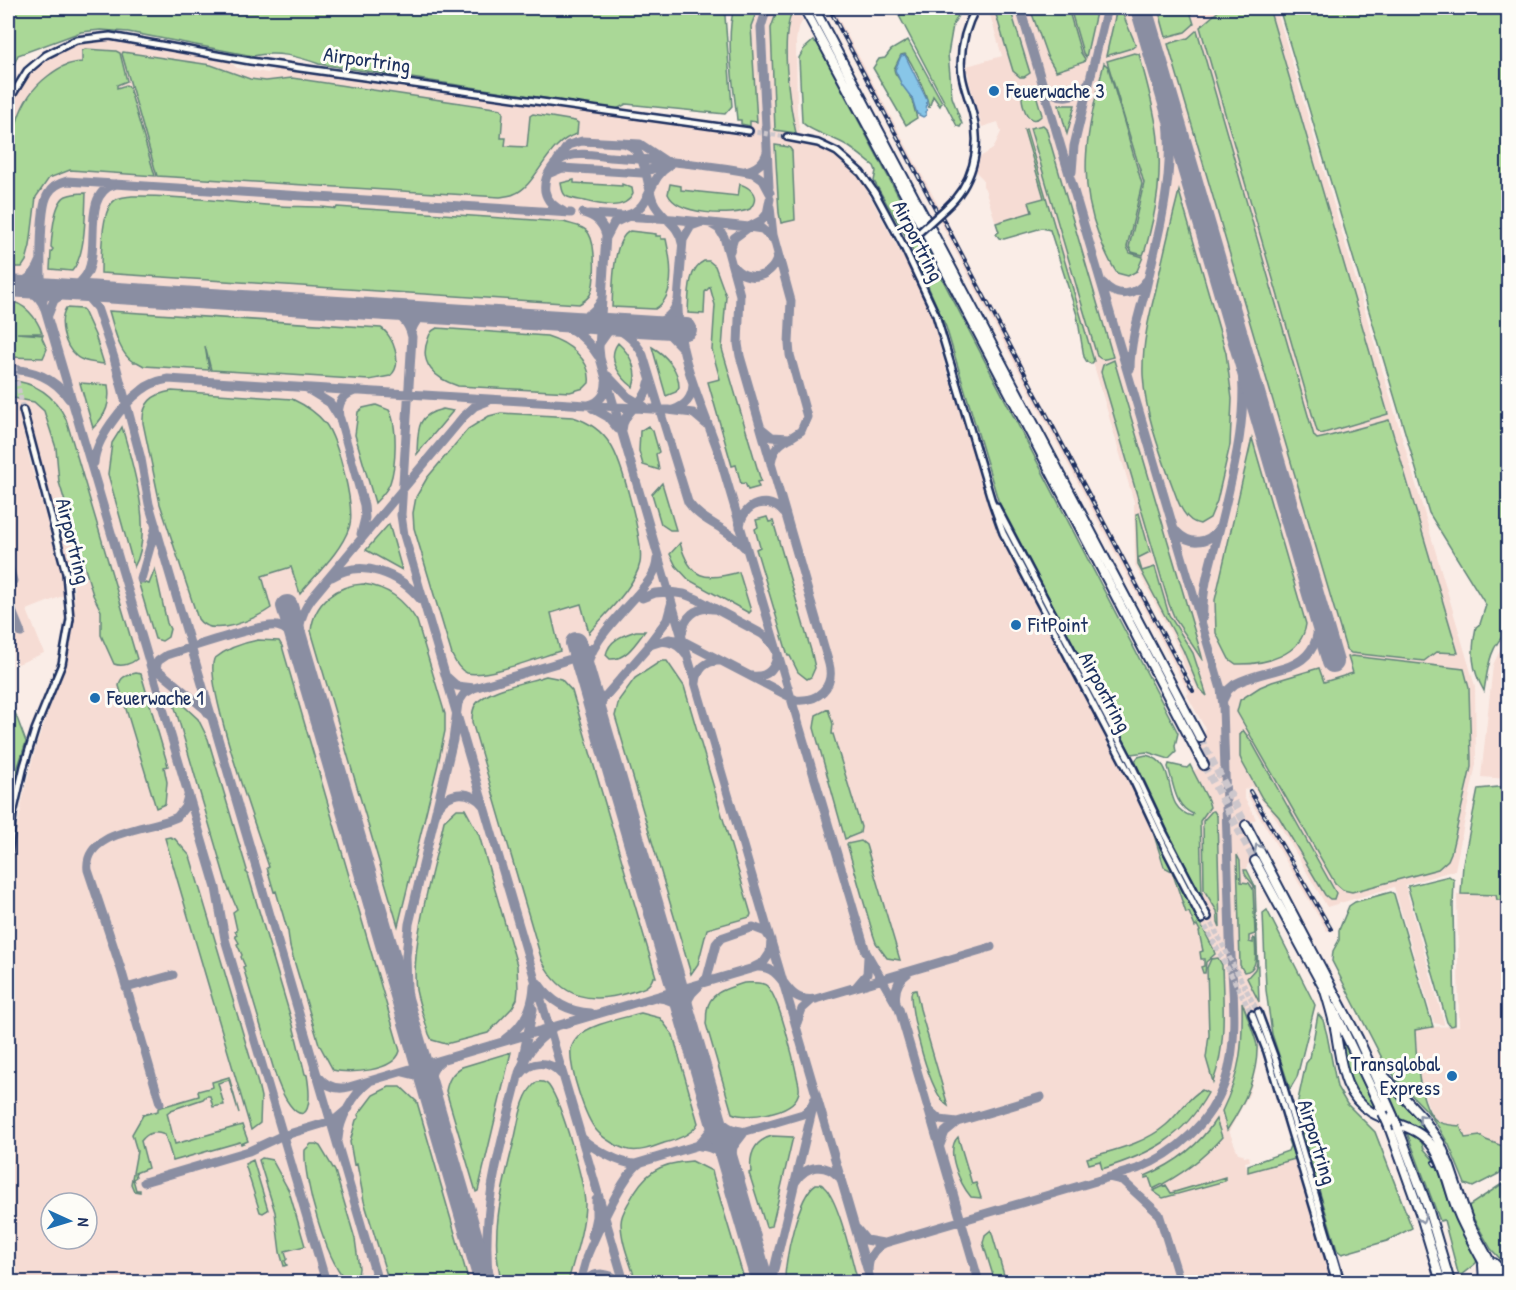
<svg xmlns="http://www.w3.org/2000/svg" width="1516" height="1290" font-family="'Patrick Hand',sans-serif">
	<rect width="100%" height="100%" fill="#faede7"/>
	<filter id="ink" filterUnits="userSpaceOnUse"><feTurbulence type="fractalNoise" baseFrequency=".0167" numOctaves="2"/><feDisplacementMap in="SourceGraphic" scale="12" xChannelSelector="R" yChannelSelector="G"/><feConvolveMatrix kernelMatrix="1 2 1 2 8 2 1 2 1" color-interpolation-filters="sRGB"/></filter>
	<g filter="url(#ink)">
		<!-- built -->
		<path fill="#f6dcd4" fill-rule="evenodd" d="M734 8H801L798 13 803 20 798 29 796 41 797 113 800 134 788 132 787 139 813 144 832 153 849 166 865 183 864 185 922 292 932 318 945 365 999 533 1130 784 1172 871 1200 922 1210 916 1211 912 1202 896 1199 791 1202 788 1193 771 1206 764V758L1196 740 1205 735V728L1187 695 1189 693 938 218 943 214 1195 690 1197 689 1184 666 1181 653 1135 565 1134 502 1052 222 1000 236 985 189 983 186V179L976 172 980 157 993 149 1001 132 998 122 982 127 970 85 967 66 1002 56 988 8H1276L1475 686 1476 764 1455 870 1405 885 1444 1022V1025L1434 1023 1394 887 1327 907 1272 812 1262 801 1252 786 1244 790V797L1256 819 1245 825 1259 858 1247 865V870L1255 886 1259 1002 1262 1009 1252 1014 1261 1044 1259 1045 1255 1073 1249 1094 1229 1131 1238 1153 1243 1154 1244 1157 1249 1156 1250 1161 1245 1162 1248 1172 1295 1159 1332 1282H8V905L15 840 25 788 36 746 67 660 72 635 74 606V586L37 459 26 409 18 410 31 465 63 578 65 595 27 610 44 653 18 664 8 638V111L18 88 34 69 52 54 79 43 111 40 151 45 216 58 229 61 237 68 268 73 277 68 748 133 749 127 741 124V120H737L730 34 731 20ZM51 1203H87V1239H51Z
			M827 8H833L939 207 935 211Z
			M1508 639V779L1481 777 1493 665 1502 646Z
			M1252 790 1304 879 1332 928 1327 931 1255 809 1247 794Z
			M1457 894 1508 896V1149L1486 1140 1462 1146 1431 1115 1417 1072 1415 1030 1427 1027 1459 1026Z"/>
		<!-- green -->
		<path fill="#aad897" stroke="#62847a" stroke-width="1.5" d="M8 8H727L725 16 732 106 725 114 626 104 617 109 319 64C297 56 276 51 253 56L128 32 101 30 81 32 18 55 8 79Z
			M734 8H758L751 26 757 122 750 121V126L741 124V120H737C734 87 725 39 734 8Z
			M778 8H794C779 34 789 103 796 133L775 130 771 28Z
			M895 8H962L953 25 948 54 952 97 962 124 960 127 957 126Z
			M994 8H1010L1030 73 1024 77H1020L1013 71Z
			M1030 8H1068L1081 53 1085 59 1084 62 1056 71 1047 56Z
			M1070 8H1097L1086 57 1083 53Z
			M1117 8H1120L1136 45 1132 48 1106 56Z
			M1158 8H1189L1194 24 1185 32 1166 37Z
			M1222 8H1269L1388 414 1321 434 1317 431 1200 27Z
			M1279 8H1508V631C1489 647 1488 668 1484 691 1471 668 1471 653 1476 627L1480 624 1486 605 1429 513Z
			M1197 30 1314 436 1317 439 1326 437 1389 420 1458 653 1436 652 1424 661 1351 653 1346 649 1168 44 1188 38Z
			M908 40 942 102 940 106 933 96 929 108C928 96 912 62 905 54L901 55 894 69 895 73 911 97 917 118 906 125 873 68 879 59 885 58 891 50Z
			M813 41 817 43 917 231 911 236 906 237 874 181 876 171 874 166C865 159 856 151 846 145 834 137 810 132 802 122L799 58 804 49Z
			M85 49 116 51 120 53 127 81 117 85V88L126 85 129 87 155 176 70 170 49 178 36 197 30 246 26 261 22 267H8V188H10C13 145 10 105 48 76 60 67 67 63 82 62V51Z
			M123 52 211 65 250 79 266 81 292 78 501 109 503 112 501 138H506L505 146 527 147 530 116 533 114 575 121 578 123 577 134C546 142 538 185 514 194 510 196 505 196 500 197L157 176 122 54Z
			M1134 53 1139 54C1156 114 1167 156 1153 219 1150 230 1148 244 1143 255L1132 252 1129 247 1144 183 1107 61Z
			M1104 63 1108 67 1142 184 1127 247 1130 253 1143 257 1137 271 1128 276 1117 273C1109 262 1104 249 1099 236 1075 174 1089 125 1104 63Z
			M1030 86 1034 87 1042 115C1028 131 1019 101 1023 90Z
			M1059 105H1075L1067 134Z
			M1043 125 1046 128 1113 357C1106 359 1102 361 1097 356L1030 128Z
			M1026 129 1094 361 1091 364 1087 362 1084 357 1077 315 1050 230 1042 228 1004 239 999 238 996 234 999 232 996 223 1032 212 1029 202 1044 198 1024 130Z
			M775 145 789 147 792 151 795 220 781 223 779 213Z
			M574 180V183L622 186V184L632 188 633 194C625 211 601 205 585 201 580 200 571 199 566 196 562 193 562 188 561 183Z
			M670 184 681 186V190L738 196 740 184C752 188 760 197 750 209 732 217 677 215 668 194Z
			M1179 191 1226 353 1232 399 1230 445 1217 501 1210 518 1200 524C1183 522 1177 498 1172 485 1159 450 1145 412 1143 375 1142 345 1149 317 1156 289 1163 256 1171 223 1179 191Z
			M86 193C85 215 86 255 72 271L50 269 51 252 53 249 51 247C52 234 54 202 66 196 71 194 80 193 86 193Z
			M132 196C182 195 231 203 281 206 293 207 327 206 336 209L337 207 564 222C572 225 585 226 589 234 596 245 596 283 590 295 587 299 583 302 579 304L101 273C101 259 101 209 114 201 118 197 126 197 132 196Z
			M630 231 656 234V236H661V239H666C671 260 677 296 655 309L612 307C613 289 612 239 630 231Z
			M920 236 1178 733 1175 746 1176 752 1169 759 1147 752 1131 754 998 500 946 327 912 250 913 242Z
			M704 261H709L715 266 726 296 722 349 761 481 757 482 759 487 748 490 745 483 741 484 736 465 732 466 708 382 720 379 712 350 715 305 710 287 705 292 704 314 688 313C689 297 687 269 704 261Z
			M8 301C24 302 37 318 42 333H17L43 335 42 338 47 349 43 358 8 357Z
			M66 308 82 309 84 311 95 335 104 364C95 363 82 362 76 356 64 346 58 321 66 308Z
			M109 311 381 328C393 335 404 365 390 376L369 380 211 370 205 346 209 370 144 366 137 362H133C118 352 114 327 109 311Z
			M437 328 547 336C567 342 592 359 589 383L584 388 570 392 458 386C436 379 418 364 428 339 430 333 431 331 437 328Z
			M618 343C630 354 639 370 633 387 620 377 606 359 618 343Z
			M652 347C666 355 679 370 679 387L676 392 666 396Z
			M1114 360 1201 653 1203 661 1175 619 1169 604 1101 372 1103 365Z
			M8 380C35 382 54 394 66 419L137 659C131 664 122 667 114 664L101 635V611L93 595 59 482 56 448 44 411 34 402 8 397Z
			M80 383 108 385C111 403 106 415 93 428Z
			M172 391 292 399C305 405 316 412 325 423 338 439 356 508 349 528 340 553 316 574 300 594L291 567 262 576 271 608C256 619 211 639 198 619L160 504 143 423C142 403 152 394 172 391Z
			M376 405 389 410C398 425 396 466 390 483 387 491 381 497 375 503L355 435 358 412 363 408Z
			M443 409 453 411 417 454C418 429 416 415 443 409Z
			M501 413 573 417C589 422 601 430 610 444 622 461 644 543 640 563 635 587 605 614 589 633L581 604 551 613 560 651C540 657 486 678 467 673 459 670 455 662 452 655L414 528 413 513 416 497 427 478 468 429 489 416Z
			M648 426 653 431 659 452 656 454 659 470 643 465 639 451 640 431Z
			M122 427C133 465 154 533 134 567L108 474 112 443Z
			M1252 438 1306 624C1302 656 1263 665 1236 664L1229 659 1216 633 1215 600Z
			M662 483 676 530H670L661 524 652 494Z
			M1139 513 1150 552 1138 558 1142 571 1155 567 1169 615 1193 653 1207 696 1199 688 1183 650 1138 565 1136 514Z
			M767 517 769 522 773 521 812 654 815 668 811 677 807 679 798 672 790 656H788L756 549 760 547 755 529 758 527 756 520Z
			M389 524 402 570 366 550Z
			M680 543C690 579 705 582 739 572L751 611 749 613 689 580 676 566 670 554Z
			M155 569 167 623 170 629 168 637 162 641 155 639 138 581 149 584Z
			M363 584C388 587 404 600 417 621L445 714V731L438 764 398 926 311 631C314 603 336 585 363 584Z
			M636 631H645C636 643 626 660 610 659L606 655C609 640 623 635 636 631Z
			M258 640 279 641 282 646 400 1051C394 1072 349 1074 333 1070L319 1044 290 947 288 932 276 891 274 892 267 868 269 867C258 832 204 685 214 659 226 649 242 643 258 640Z
			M1352 656 1464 669 1469 688 1471 757V767L1451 853 1448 860 1438 869 1352 892 1343 890 1335 883 1237 712 1240 700 1260 687 1272 682 1319 668 1324 682 1353 673 1348 657Z
			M661 661H667L684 686 751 914 750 917 707 929 698 964 691 974 615 716 619 700 635 678Z
			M136 673 141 674 168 766 164 767 167 782 165 804 156 808 119 686C120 676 128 675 136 673Z
			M546 676 561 679 572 691 656 977H653C650 988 641 989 631 992 592 1004 562 1000 542 961L472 722C472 716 472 709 476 704 487 689 528 682 546 676Z
			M8 694 26 742 18 767 8 818Z
			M171 694 198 719 208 739 247 870 246 872 248 874 293 1025 305 1074 307 1075C316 1128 293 1123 277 1080L243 967 245 966 241 957 242 955 237 944 239 943 235 936 237 935 235 931 237 930 233 912 237 909 227 885Z
			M828 709 833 724 832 734H833L861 827 860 833 845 839 814 728 816 715Z
			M1243 730 1251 741 1336 893 1334 899H1330L1325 895 1279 817 1262 798 1242 762 1240 757V734Z
			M1146 755C1182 763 1158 807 1192 816L1193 814C1174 806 1174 784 1168 767L1169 764 1187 768 1190 765 1208 800 1210 807 1200 821 1202 896 1176 848 1135 761 1138 757Z
			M1508 786V900H1497L1496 895 1461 894 1463 864 1478 789Z
			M457 809H465L479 835 517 965 518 989 517 999 512 1008 488 1033 446 1044 432 1040 429 1034C425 1020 419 1005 416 990 410 944 434 867 444 821Z
			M1212 811H1214L1217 816 1220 927 1218 922 1217 911 1204 890 1203 821Z
			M1154 835 1213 948 1215 954 1206 962 1205 973H1203L1201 967 1204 966V959H1201L1200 952 1203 951 1199 932 1200 931 1197 925 1195 927 1189 912 1186 913 1172 871 1164 867Z
			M170 837 175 839 190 856 258 1084 261 1097 260 1123 251 1130 165 838Z
			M861 841 866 845 900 960 887 958 876 943 873 934 847 844Z
			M1237 855 1240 861 1241 882 1249 883 1253 889 1255 934 1249 936V942L1253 943V938L1255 939C1255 952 1260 970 1244 972L1240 965Z
			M1244 870H1247L1255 886 1259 1002 1247 978 1255 969 1257 963 1255 889C1253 880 1245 880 1244 870Z
			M1449 876 1454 880 1453 906 1455 1025 1450 1026 1447 1022 1408 888V886Z
			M1391 892 1394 894 1433 1027 1415 1030C1416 1052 1418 1107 1437 1121 1442 1125 1453 1125 1460 1126L1465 1138 1480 1136 1486 1140 1508 1148V1169L1473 1187 1465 1184 1449 1145 1439 1128 1427 1111 1397 1080 1383 1060 1332 961 1333 951 1339 940V930L1349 906 1355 902Z
			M1267 910 1315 1005 1297 1077 1290 1089 1272 1034 1266 990 1263 913Z
			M1218 958 1222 965C1223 1004 1227 1044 1213 1082L1206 1058 1209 1035 1207 968 1211 959Z
			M744 983C750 983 762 981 767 986 780 999 794 1061 798 1081 799 1085 800 1091 798 1095 792 1113 746 1120 732 1113L706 1024C707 1019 706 1015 707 1010 710 991 729 988 744 983Z
			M916 990 920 1009 948 1106C929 1093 911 1017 911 994L912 991Z
			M1242 1002C1244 1007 1257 1042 1257 1046 1258 1076 1243 1106 1227 1130L1222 1111C1241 1072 1243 1045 1242 1002Z
			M641 1013 660 1018 673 1035 698 1123C693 1134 676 1140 664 1143 653 1147 641 1152 629 1150 619 1148 604 1139 597 1131 585 1118 569 1068 571 1049 572 1045 575 1040 578 1037 589 1024 624 1018 641 1013Z
			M1318 1014 1323 1020 1327 1035 1337 1087 1347 1104 1375 1132 1412 1228 1387 1241 1342 1254 1337 1250 1309 1156 1298 1113V1100L1306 1063 1310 1058Z
			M1337 1025 1373 1104 1376 1111C1345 1095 1343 1058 1337 1025Z
			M511 1052 478 1191 476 1192 446 1091C448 1080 452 1073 462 1067Z
			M229 1077 239 1113 229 1080 218 1083 224 1105 213 1107 210 1096H206L203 1099 171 1110 167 1113 175 1144 242 1125 248 1141 241 1144 240 1142 173 1161 165 1135C154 1131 148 1132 141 1141L148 1168 135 1173 136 1177 133 1179 136 1190H140V1192L134 1191 131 1184 137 1151 132 1134 143 1115 158 1111V1108L199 1096 198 1091 213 1087 212 1082Z
			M537 1082C542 1081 546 1082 549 1086 562 1104 585 1184 585 1205 584 1231 574 1258 568 1282H502C488 1235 504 1182 515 1137 519 1119 522 1093 537 1082Z
			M1388 1085 1419 1118 1444 1158H1442L1418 1129 1401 1121 1386 1086Z
			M389 1087H401L417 1102 469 1282H389L364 1201 357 1164 354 1165 350 1142 356 1120 359 1118 358 1115 373 1095Z
			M1202 1090 1208 1093C1183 1138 1150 1154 1102 1169L1100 1161 1089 1164 1087 1158C1114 1150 1144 1144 1166 1125 1179 1114 1189 1096 1202 1090Z
			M1216 1119 1222 1137C1202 1160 1180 1176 1153 1189L1149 1177 1145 1178V1176C1174 1164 1199 1146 1216 1119Z
			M1406 1130 1420 1138 1424 1149 1437 1164 1450 1206 1477 1259 1476 1263 1461 1275 1458 1273 1444 1220 1440 1221Z
			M772 1136 793 1137 772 1226 766 1227 749 1173 751 1172C749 1155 754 1141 772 1136Z
			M958 1137 972 1184 976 1183 981 1198 971 1197C961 1185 944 1151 958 1137Z
			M1288 1140H1289L1295 1159 1248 1172V1165L1288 1151 1290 1146Z
			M311 1144H316L320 1146 335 1171 355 1239 359 1268 358 1276 354 1281 348 1282C326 1262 303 1179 305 1150Z
			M262 1158 272 1160 289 1191 305 1246 285 1251 287 1259 285 1261 287 1265 284 1266 280 1252 275 1212 259 1160Z
			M253 1160 268 1210 263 1213 260 1212 245 1164Z
			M692 1161 712 1171 713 1175 745 1282H636C631 1264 621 1243 621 1223 621 1215 625 1209 629 1202 644 1173 658 1163 692 1161Z
			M1225 1177V1181L1163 1198 1153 1191 1166 1185 1171 1193Z
			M1508 1180V1267L1491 1249 1467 1207Z
			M816 1184C820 1184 821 1183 824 1187 839 1200 852 1261 858 1282H785C784 1262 798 1195 816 1184Z
			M991 1230 1006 1282H995L983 1243 985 1235Z"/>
		<!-- water -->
		<path fill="#88c6e8" stroke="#5c8ab1" stroke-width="1.5" d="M905 55 927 100 926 115 923 117 917 114 912 98 902 85 895 70 901 56Z"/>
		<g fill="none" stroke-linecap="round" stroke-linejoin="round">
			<!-- taxiway -->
			<path stroke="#8a8ea2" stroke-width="9" d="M767 8 761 27 769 187
				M1133 8 1152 45
				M1045 86C1058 101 1077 99 1088 83
				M626 144C647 151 646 183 653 201 660 218 679 223 682 243
				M557 161 568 145 582 141 640 144 667 162
				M745 171C756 169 764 163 767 152
				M1072 172 1074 146 1107 8
				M550 173 562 168 642 173 667 163
				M563 211C554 207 547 201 545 191 543 177 554 159 569 156 581 152 598 156 610 157 658 160 707 164 753 173L763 180 770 193
				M583 213C595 216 603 223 606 235L599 348 600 358 871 1282
				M589 214 673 219 749 227 762 220 767 214 770 199
				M627 215C652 208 648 178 669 166
				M606 238 614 223 627 217
				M730 251 734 238 749 227 762 229 773 239
				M733 266C747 284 774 278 778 254
				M1103 283C1116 298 1135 297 1146 281
				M13 285C27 282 35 275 40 262
				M8 286C25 287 38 291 45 309L216 888 225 939 326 1282
				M59 289 78 285C82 280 87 276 89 269 99 244 82 192 116 184
				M67 289 85 294 97 308 114 358 141 459 149 504 378 1282
				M678 300C676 352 701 403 718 451L866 952 899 1009 979 1282
				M43 301C40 282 39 208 48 194 52 186 59 183 67 181L571 213
				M385 309C400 314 409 322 412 337L401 515 404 535 624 1282
				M48 315 54 300 68 291
				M542 319C566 323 585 335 598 356
				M569 321C583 320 594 314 601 301
				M601 323C620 328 634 337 643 355L688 502C702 523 728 527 744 547
				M651 326C665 321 674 314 678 300L683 240 691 226 702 222
				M651 326 667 332 683 349
				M411 334C413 322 420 315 432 312
				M600 343 610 329 626 325
				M8 369C33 370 54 377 69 399
				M1130 369C1130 342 1139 314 1146 288 1164 210 1179 160 1162 80
				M608 376 628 397 645 407
				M309 390 330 403 340 419 364 505 365 518 361 534
				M589 405C600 402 606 394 606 383
				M592 408 608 417 618 429
				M673 410C686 406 692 398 693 385
				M339 417C337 404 342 395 355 391
				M761 428 772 437 790 438 801 431 807 417 790 355 789 343 791 301 773 235 770 207
				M622 431C622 410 647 403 649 383
				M94 463C95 440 123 404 142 390 149 384 158 381 168 379L668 410 693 413 706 424
				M771 464C772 452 778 444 788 439
				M740 527C742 503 769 495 784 513
				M1176 531C1189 545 1208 545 1219 528
				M8 563 13 581
				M12 577 10 606 21 633
				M332 577C362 558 400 574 421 600
				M141 579 156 526
				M642 598 655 593 669 592 684 594 697 599 762 634 771 642 777 652C777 667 768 678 752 676
				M1203 618C1201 585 1215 550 1222 519 1236 462 1249 409 1240 351 1236 329 1229 309 1223 288
				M682 634C684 617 696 606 713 609
				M649 644 667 620 671 605
				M653 644 669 639 683 641 796 700C818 702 835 687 829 664L740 356 738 344 740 295 724 237 719 229 709 223
				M299 649C298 629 300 614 312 598L463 417 475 406 488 401
				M153 666 205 709 210 716
				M154 673 158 661 167 655C187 649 261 623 277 626 287 628 293 635 297 644
				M447 677 457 686 474 688
				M586 678C584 648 618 617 637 595 646 584 656 575 657 559
				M696 683C697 669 706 660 720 661
				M1223 700 1228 690 1235 684C1250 676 1268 673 1284 668 1327 655 1320 619 1311 586
				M599 724V710L603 699 649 646C662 638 678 641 686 655
				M439 806C451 790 470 790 483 805
				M538 983C551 1002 569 1012 591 1013
				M856 987 867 974 868 957
				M126 988 173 975
				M659 998C671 999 680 1005 685 1016
				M896 1002C894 990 898 980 908 973
				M687 1021 688 1000 692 993 707 978 716 944 721 938 753 927 766 932 771 940 770 953 764 962 754 967
				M797 1023 802 1009 812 1000 991 947
				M412 1032 407 988 406 956 409 924 453 740 458 703 464 694 474 688 584 655 594 647
				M505 1039C524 1026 533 1007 534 985
				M523 1057 533 1009
				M403 1072 419 1076 428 1088
				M520 1075C531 1060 549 1060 561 1074
				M319 1077C327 1087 337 1090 349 1087L757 967C788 966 781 1004 816 999
				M430 1093C428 1080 430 1069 441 1061
				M160 1103 121 969 88 870C83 830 151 830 177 817L185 807 188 796
				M712 1108C719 1121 726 1129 741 1131
				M930 1111 940 1120 957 1122 1041 1097
				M582 1138C591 1148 621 1164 635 1164L803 1114 810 1109 814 1100
				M338 1139C339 1120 353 1094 369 1082
				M699 1144 711 1130 713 1112
				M940 1145 945 1132 957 1122
				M700 1146C713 1147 723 1153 729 1165
				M730 1169 733 1147 743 1134
				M1109 1177 1122 1180 1159 1214 1180 1282
				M796 1181C807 1164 826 1163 839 1177
				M144 1182 249 1151 279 1137 335 1120 349 1108
				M857 1229 866 1240 883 1243
				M592 1236 596 1217V1200
				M586 1258C595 1237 623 1174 640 1163
				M868 1273C868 1259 872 1249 885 1243L1137 1169C1177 1153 1210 1123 1225 1082 1240 1039 1232 983 1230 938 1228 860 1225 783 1223 706L1221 689 1020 8
				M489 1282C480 1208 501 1145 519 1073 526 1055 534 1042 551 1031
				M580 1282 588 1253
				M583 1282C595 1271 609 1272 621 1282
				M771 1282 813 1107"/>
			<!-- runway -->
			<path stroke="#8a8ea2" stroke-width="22" d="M1141 8 1333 662
				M8 286 686 329
				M287 606 485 1282
				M576 643 763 1282"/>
			<!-- secondary-tunnel -->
			<path stroke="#cdc7cc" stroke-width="5" stroke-dasharray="5 2.5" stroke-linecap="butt" d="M749 131 787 137
				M8 337 23 410
				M1208 917 1258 1012
				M1202 920 1252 1014"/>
			<!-- highway-tunnel -->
			<path stroke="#cdc7cc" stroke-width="8" stroke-dasharray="8 4" stroke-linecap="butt" d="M1200 738 1246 825
				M1204 765 1255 861"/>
			<!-- secondary casing -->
			<g stroke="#1b2f5e" stroke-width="10">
				<path id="secondary" d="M8 102 27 71 46 55 76 40 110 36 250 61 749 131
					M787 137 818 143 837 152 861 173 875 193 903 245 936 315 992 502 1003 533 1134 782 1165 848 1202 920
					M946 208C972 185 982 149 973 115 970 101 964 89 962 75 959 51 965 28 976 8
					M996 506 1129 759 1164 833 1208 917
					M8 858 13 814 24 766 35 730 62 664 70 619 66 573 23 410
					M1258 1012 1276 1061 1341 1282
					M1252 1014 1267 1052 1336 1282"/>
			</g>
			<!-- highway casing -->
			<g stroke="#1b2f5e" stroke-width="12">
				<path id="highway" d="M804 8 929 239 1204 765
					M814 8 1200 738
					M1246 825 1358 1038 1393 1116
					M1255 861 1327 994
					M1325 991C1330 1007 1335 1023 1337 1040 1342 1068 1344 1095 1371 1112 1393 1125 1418 1125 1434 1148 1447 1169 1450 1195 1460 1217 1470 1239 1483 1261 1494 1282
					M1333 1008 1383 1113
					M1374 1065 1422 1117 1440 1143 1450 1167 1469 1223 1501 1282
					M1388 1124 1421 1216 1441 1282
					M1398 1128 1428 1208 1450 1282
					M1494 1263 1500 1269 1508 1274
					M1483 1265 1484 1282"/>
			</g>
			<!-- secondary -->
			<use href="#secondary" stroke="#fdfcf7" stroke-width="5"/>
			<!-- highway -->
			<use href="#highway" stroke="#fdfcf7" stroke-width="8"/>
			<!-- rail casing -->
			<g stroke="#1b2f5e" stroke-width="4">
				<path id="rail" d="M829 8 936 210
					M941 215 1193 691
					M1250 791 1331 929
					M1433 1162 1435 1165"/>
			</g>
			<!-- rail -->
			<use href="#rail" stroke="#fdfcf7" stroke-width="1.5" stroke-dasharray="4.5" stroke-linecap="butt"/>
			<!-- secondary-bridge casing -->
			<g stroke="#1b2f5e" stroke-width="10" stroke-linecap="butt">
				<path id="secondary-bridge" d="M912 239 946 208"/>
			</g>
			<!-- highway-bridge casing -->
			<g stroke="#1b2f5e" stroke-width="12" stroke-linecap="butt">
				<path id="highway-bridge" d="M1383 1113 1388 1124
					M1393 1116 1398 1128"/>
			</g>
			<!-- secondary-bridge -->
			<use href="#secondary-bridge" stroke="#fdfcf7" stroke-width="5"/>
			<!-- highway-bridge -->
			<use href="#highway-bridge" stroke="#fdfcf7" stroke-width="8"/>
		</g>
		<!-- one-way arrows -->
		<defs><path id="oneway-chevron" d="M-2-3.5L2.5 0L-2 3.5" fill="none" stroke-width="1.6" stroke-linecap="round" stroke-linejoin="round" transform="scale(1.5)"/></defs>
		<g stroke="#8c96aa">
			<use href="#oneway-chevron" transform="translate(1258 848) rotate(-118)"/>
			<use href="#oneway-chevron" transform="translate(1422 1118) rotate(-129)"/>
			<use href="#oneway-chevron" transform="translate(1422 1219) rotate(72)"/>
		</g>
	</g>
	<!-- markers -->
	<g fill="#1f6fb2" stroke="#fdfcf7" stroke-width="2">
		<circle cx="994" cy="91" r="6"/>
		<circle cx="1016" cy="625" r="6"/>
		<circle cx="95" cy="698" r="6"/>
		<circle cx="1452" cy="1076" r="6"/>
	</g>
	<g text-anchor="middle" stroke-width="6" stroke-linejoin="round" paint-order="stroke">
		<!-- street labels -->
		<g font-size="21" fill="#1b2f5e" stroke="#fdfcf7">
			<text transform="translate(367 60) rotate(8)" y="7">Airportring</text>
			<text transform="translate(918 241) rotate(63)" y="7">Airportring</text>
			<text transform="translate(73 541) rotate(76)" y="7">Airportring</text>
			<text transform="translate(1105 692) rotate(62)" y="7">Airportring</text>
			<text transform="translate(1317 1142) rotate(73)" y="7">Airportring</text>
		</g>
		<!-- poi labels -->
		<g font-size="21" fill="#1b2f5e" stroke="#fdfcf7" text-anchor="start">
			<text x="1006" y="98">Feuerwache 3</text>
			<text x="1028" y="632">FitPoint</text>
			<text x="107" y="705">Feuerwache 1</text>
			<text x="1440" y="1071" text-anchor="end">Transglobal<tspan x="1440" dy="24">Express</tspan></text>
		</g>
	</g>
	<!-- margin -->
	<rect width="1516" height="1290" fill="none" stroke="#fdfcf7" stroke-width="30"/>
	<rect x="15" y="15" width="1486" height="1260" fill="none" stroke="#1b2f5e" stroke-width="2" filter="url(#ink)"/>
	<!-- north arrow -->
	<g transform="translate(69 1221) rotate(94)"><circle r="28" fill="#fdfcf7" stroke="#a3aaba" stroke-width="1.5"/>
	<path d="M0-4.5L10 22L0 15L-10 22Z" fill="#1f6fb2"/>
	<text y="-9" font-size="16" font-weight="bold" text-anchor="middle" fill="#1b2f5e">N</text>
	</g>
</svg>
